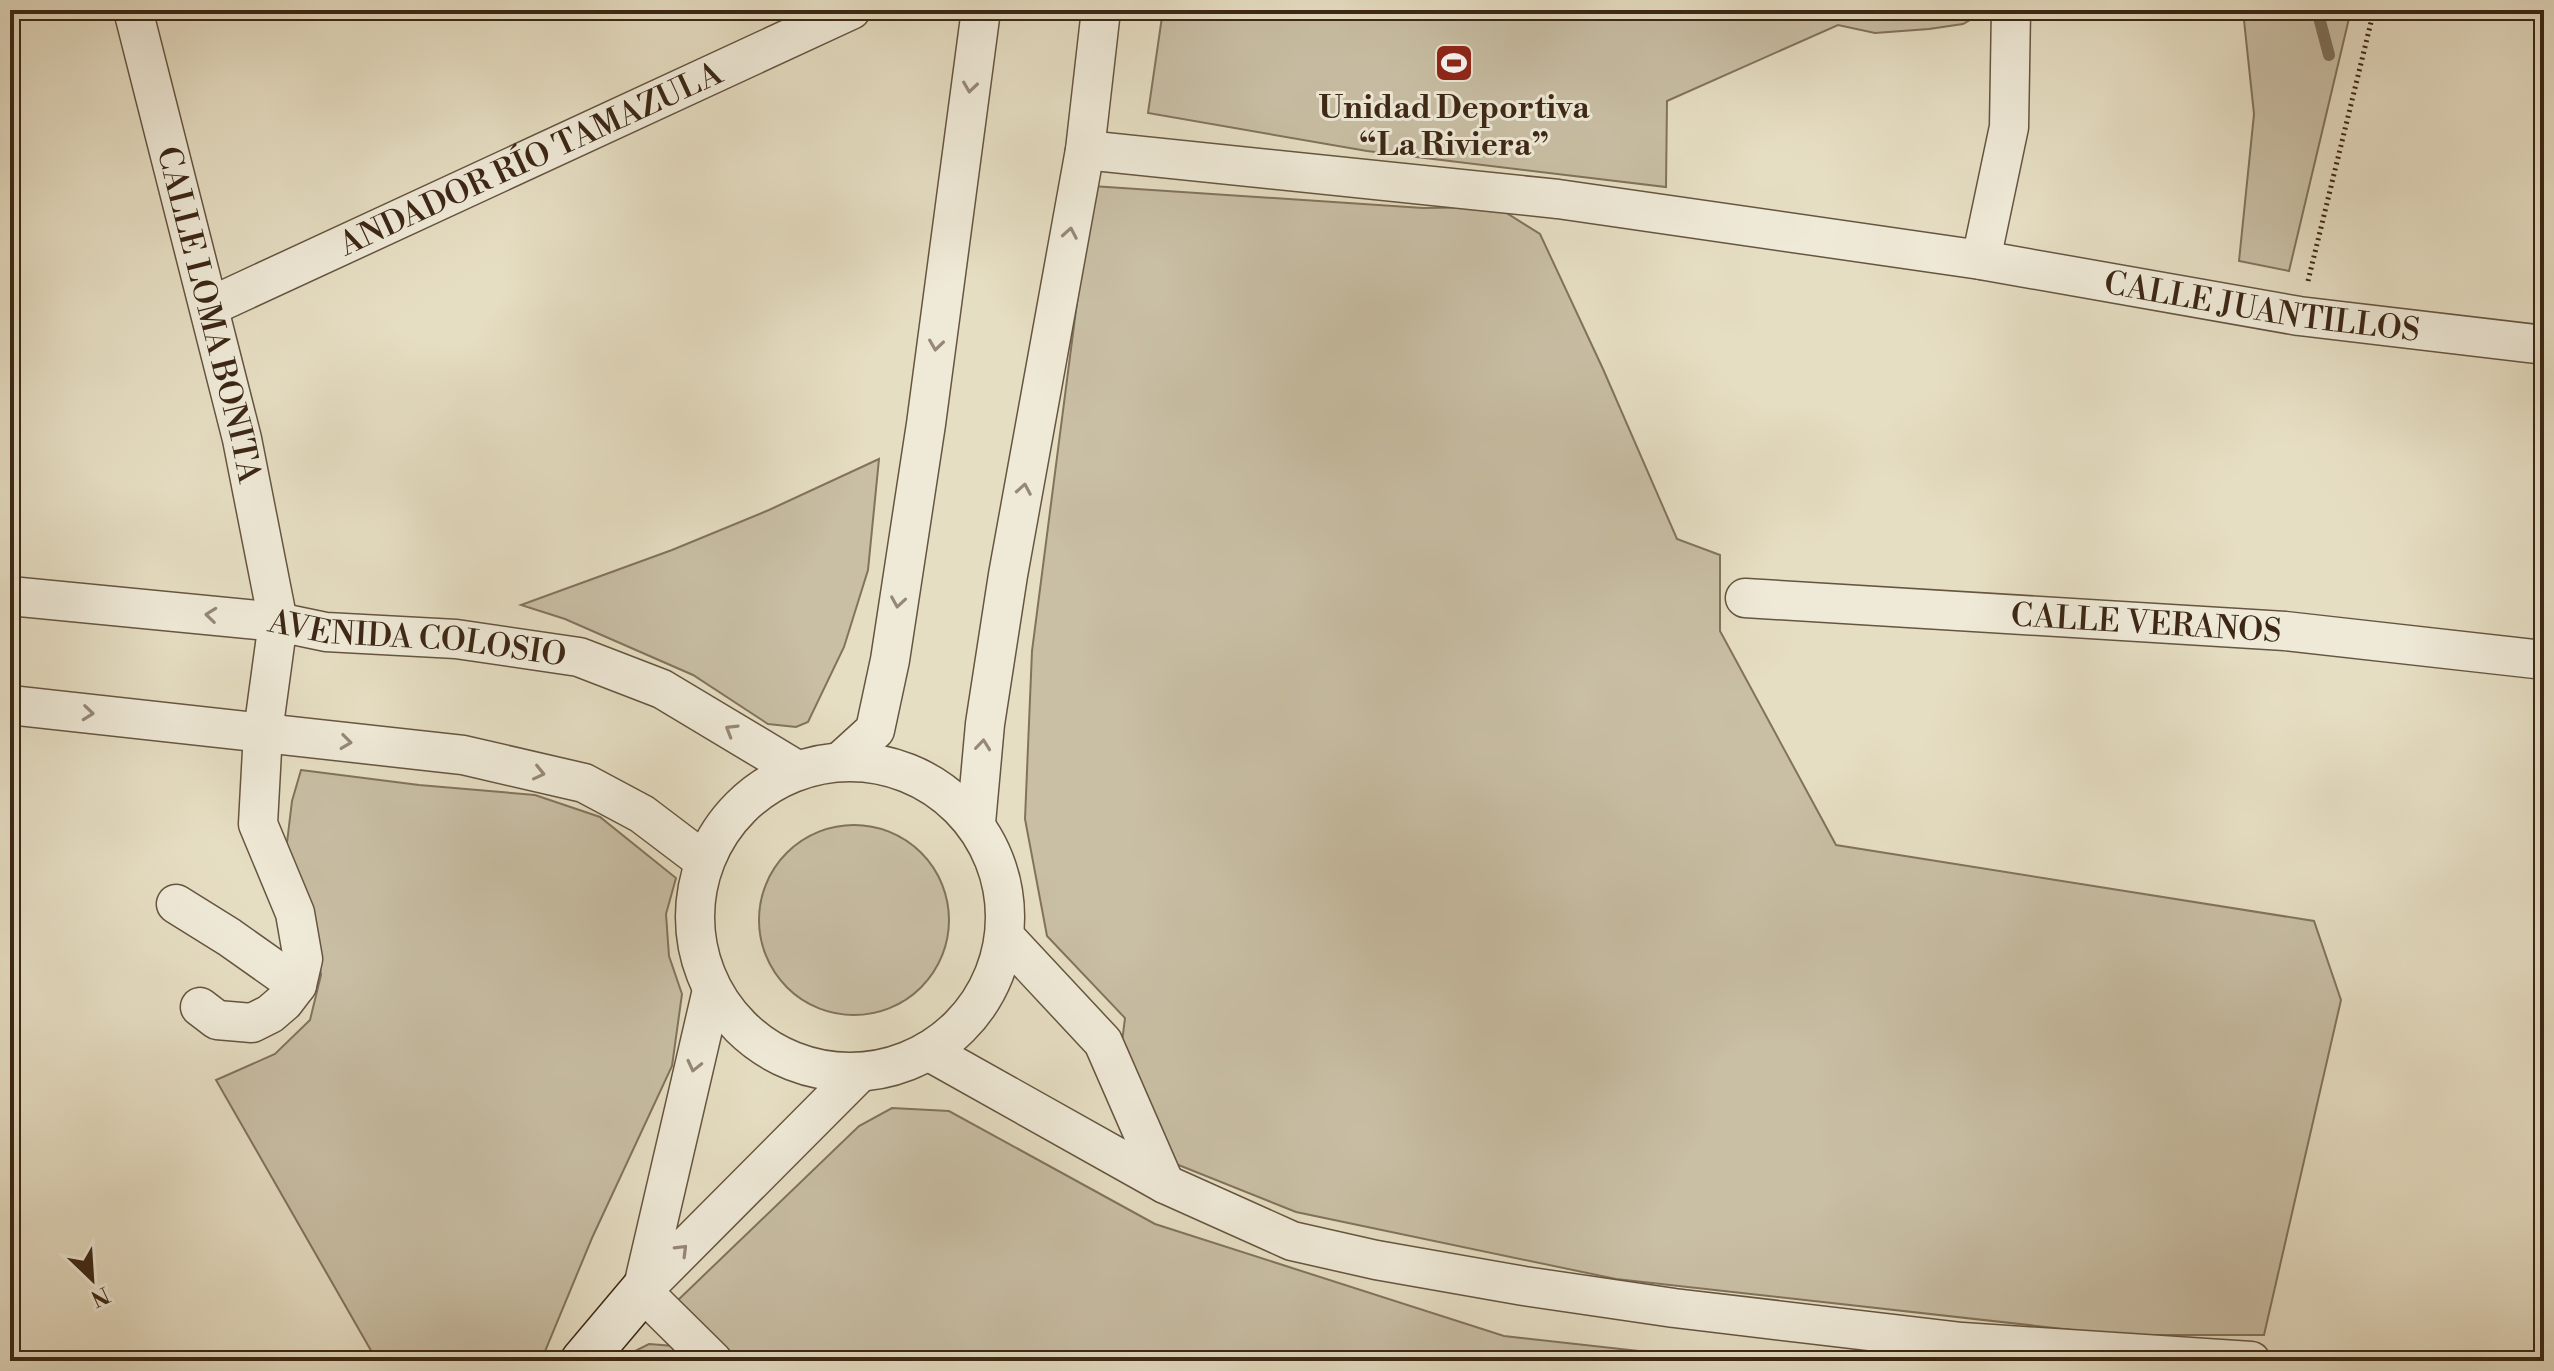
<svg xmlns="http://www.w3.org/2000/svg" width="2554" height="1371" font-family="'Libre Bodoni',serif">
	<rect width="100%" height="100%" fill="#e6dec3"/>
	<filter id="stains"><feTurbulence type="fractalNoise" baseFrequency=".0025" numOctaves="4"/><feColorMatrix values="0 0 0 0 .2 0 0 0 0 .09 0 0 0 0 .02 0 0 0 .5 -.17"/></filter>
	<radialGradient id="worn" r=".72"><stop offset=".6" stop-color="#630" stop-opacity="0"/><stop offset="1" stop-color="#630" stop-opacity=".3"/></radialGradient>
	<!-- green -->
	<path fill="#c9bfa5" stroke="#82735d" stroke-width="2" d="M1163 10H1987L1963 24 1929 29 1875 33 1838 25 1667 101 1666 187 1367 151 1148 113Z
		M2240 10H2351L2289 271 2239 261 2254 114 2243 11Z
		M1092 186 1423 208 1497 207 1540 234 1603 369 1677 539 1720 555V631L1836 845 2314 921 2341 1000 2264 1335H2118L1616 1279 1296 1212 1141 1150 1120 1058 1125 1018 1047 936 1025 819 1032 651Z
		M879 459 868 570 844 647 808 722 796 727 768 724 693 675 565 619 521 605 672 550 769 510Z
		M301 770 419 785 535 795 600 817 676 878 666 914 669 956 682 994 672 1066 592 1238 541 1361H377L216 1080 275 1054 310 1020 321 975 312 917 286 851 292 801Z
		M759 920a95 95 0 1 1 190 0a95 95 0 1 1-190 0Z
		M892 1108 949 1111 1155 1224 1504 1336 1729 1361H732L676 1302 859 1126Z
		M649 1344 674 1346 689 1361H624L631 1353Z"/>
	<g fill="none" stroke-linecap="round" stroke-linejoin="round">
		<!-- stream -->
		<path stroke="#7f705a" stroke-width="12" d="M2317 10 2329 55"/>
		<!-- street casing -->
		<g stroke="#665540" stroke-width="41">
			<g id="street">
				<path id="s1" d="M133 10 242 439 278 622 263 732 258 824 295 913 303 959 297 985 284 1002 270 1014 252 1023 217 1020 200 1007"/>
				<path id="s2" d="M1085 150 1558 199 1981 260 2299 316 2544 345"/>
				<path d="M1981 260 2009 127 2011 10"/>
				<path id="s3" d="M209 307 851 10"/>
				<path id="s4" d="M10 596 278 622 326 632 456 639 579 657 662 689 797 770"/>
				<path id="s5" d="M1745 598 2285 631 2544 660"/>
				<path d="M10 705 463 755 584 783 642 814 704 861"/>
				<path d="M841 761 875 730 890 660 926 424 981 10"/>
				<circle cx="850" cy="917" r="155"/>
				<path d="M976 823 985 724 1008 575 1085 150 1101 10"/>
				<path d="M176 904 229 937 297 985"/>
				<path d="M712 990 642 1291 860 1072"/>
				<path d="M928 1051 1165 1184 1103 1042 1005 937"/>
				<path d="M1165 1184 1292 1241 1376 1260 1524 1286 1674 1308 1962 1342 2251 1361"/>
				<path d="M642 1291 713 1361"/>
			</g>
		</g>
		<!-- secondary casing -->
		<g stroke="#3c2715" stroke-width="47">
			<path id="secondary" d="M583 1361 642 1291"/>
		</g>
		<!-- path -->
		<path stroke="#3c2715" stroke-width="5" stroke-dasharray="2 4" stroke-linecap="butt" d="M2308 281 2374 10"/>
		<!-- street -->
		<use href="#street" stroke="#efead8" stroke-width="38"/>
		<!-- secondary -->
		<use href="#secondary" stroke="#efead8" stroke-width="44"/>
	</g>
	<!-- one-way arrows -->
	<defs><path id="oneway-chevron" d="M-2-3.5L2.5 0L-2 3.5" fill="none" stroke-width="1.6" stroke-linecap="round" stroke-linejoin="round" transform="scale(2)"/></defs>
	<g stroke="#968876">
		<use href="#oneway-chevron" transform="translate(970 87) rotate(98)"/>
		<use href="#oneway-chevron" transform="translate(1070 233) rotate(-80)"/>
		<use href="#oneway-chevron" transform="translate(936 345) rotate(98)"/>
		<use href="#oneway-chevron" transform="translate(1024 489) rotate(-80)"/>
		<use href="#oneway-chevron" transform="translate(898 602) rotate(99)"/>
		<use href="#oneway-chevron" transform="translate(211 615) rotate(-174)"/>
		<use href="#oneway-chevron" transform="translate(88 713) rotate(6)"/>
		<use href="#oneway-chevron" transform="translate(731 730) rotate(-149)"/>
		<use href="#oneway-chevron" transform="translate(346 742) rotate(7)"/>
		<use href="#oneway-chevron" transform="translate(983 745) rotate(-84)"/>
		<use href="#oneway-chevron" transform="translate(539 773) rotate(13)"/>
		<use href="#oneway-chevron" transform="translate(694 1066) rotate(103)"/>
		<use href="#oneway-chevron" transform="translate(682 1250) rotate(-45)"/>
	</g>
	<!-- icons -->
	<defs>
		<g id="stadium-square" transform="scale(2)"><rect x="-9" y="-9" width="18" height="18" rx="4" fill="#8f2418" stroke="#efead8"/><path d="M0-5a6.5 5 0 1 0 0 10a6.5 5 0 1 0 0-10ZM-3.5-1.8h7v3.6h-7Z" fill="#fff"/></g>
	</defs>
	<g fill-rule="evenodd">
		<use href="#stadium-square" x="1454" y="63"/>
	</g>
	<g text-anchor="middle" stroke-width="6" stroke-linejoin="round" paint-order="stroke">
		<!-- poi labels -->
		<g font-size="32" font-weight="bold" fill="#3c2715" stroke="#efead8">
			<text x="1454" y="118">Unidad Deportiva<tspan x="1454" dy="37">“La Riviera”</tspan></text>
		</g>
		<!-- street labels -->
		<g font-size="32" fill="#3c2715" stroke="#efead8">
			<text dy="11" stroke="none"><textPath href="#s3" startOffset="354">ANDADOR RÍO TAMAZULA</textPath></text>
			<text dy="11" stroke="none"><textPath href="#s2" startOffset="1188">CALLE JUANTILLOS</textPath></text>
			<text dy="11" stroke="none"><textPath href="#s1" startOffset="314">CALLE LOMA BONITA</textPath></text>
			<text dy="11" stroke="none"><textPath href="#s5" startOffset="402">CALLE VERANOS</textPath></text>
			<text dy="11" stroke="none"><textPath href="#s4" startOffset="410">AVENIDA COLOSIO</textPath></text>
		</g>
	</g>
	<!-- margin -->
	<rect width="2554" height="1371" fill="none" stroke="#e6dec3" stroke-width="40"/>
	<rect x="12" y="12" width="2530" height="1347" fill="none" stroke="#3c2715" stroke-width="4"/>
	<rect x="20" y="20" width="2514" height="1331" fill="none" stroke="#3c2715" stroke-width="2"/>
	<!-- north arrow -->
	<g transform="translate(92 1279) rotate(155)" stroke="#efead8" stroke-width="6" paint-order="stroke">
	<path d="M0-6L14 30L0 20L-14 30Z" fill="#3c2715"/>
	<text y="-12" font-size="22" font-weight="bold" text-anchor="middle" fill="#3c2715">N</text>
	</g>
	<rect width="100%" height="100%" filter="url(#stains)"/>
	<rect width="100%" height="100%" fill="url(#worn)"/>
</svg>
